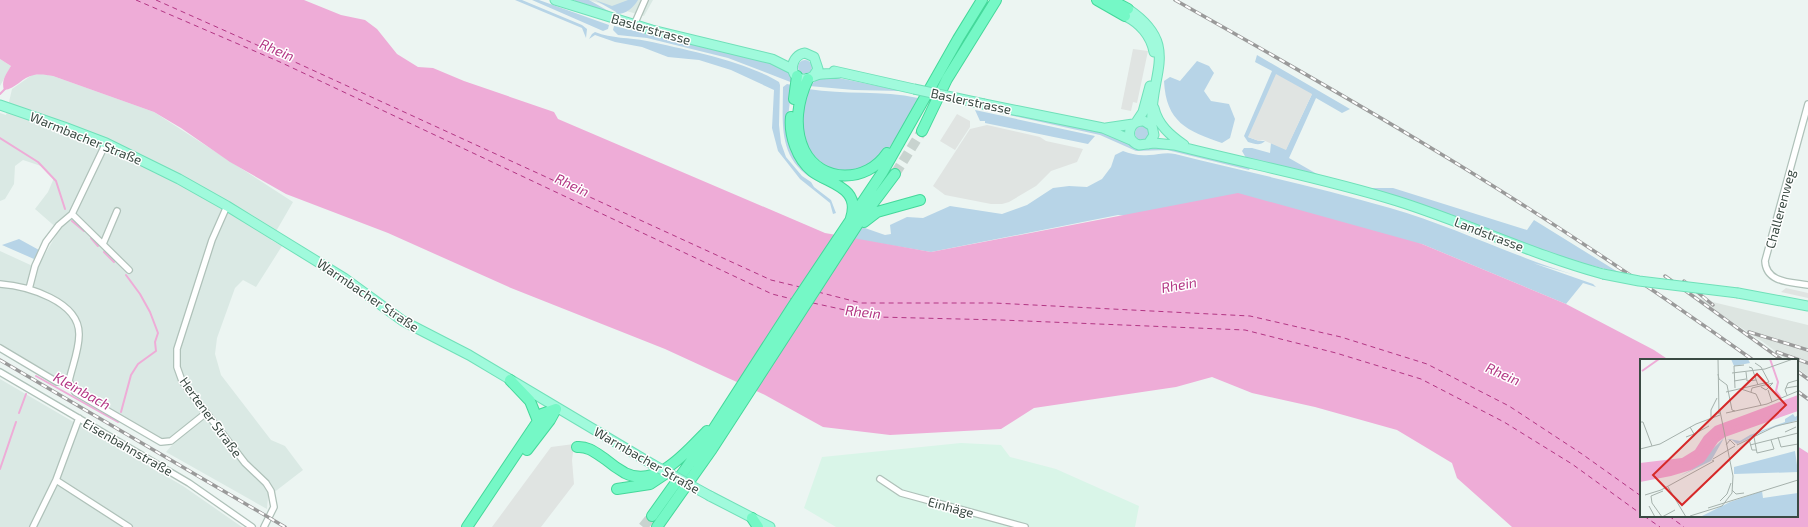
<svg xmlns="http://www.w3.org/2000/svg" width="1808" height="527" font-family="'Exo 2',sans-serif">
	<rect width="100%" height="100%" fill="#ecf5f2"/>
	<!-- residential -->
	<path fill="#dae9e4" d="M588 0H653L644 16Z
		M0 59 11 66 0 86Z
		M42 74 53 76 154 112 293 202 271 240 282 246 256 287 243 280 235 288 217 338 215 354 221 375 271 440 285 446 303 470 268 497 267 509 166 452 172 445 0 344V251L37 268 59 230 35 209 48 192 54 178 41 166 23 160 15 166 14 184 5 199 0 201V113L6 115 12 89 32 75Z
		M0 379 183 486 242 527H0Z"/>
	<!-- commercial -->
	<path fill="#d9f5e8" d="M961 443 1001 445 1010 457 1056 469 1139 506 1135 527H836L804 508 822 457Z"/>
	<!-- industrial -->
	<path fill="#dde5e1" d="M1696 298 1808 325V376L1797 368V360H1787L1763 342Z"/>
	<!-- green -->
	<path fill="#b7d4e7" d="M515 0H522L582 25 587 29 586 38 582 28Z
		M532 0H539L609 25 608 29 603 31Z
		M574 0H589L612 13 575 1Z
		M595 0 612 6 628 0H638C633 8 626 14 617 14L616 12Z
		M614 26 774 64 789 70 793 83 728 58 647 38 618 35 613 30Z
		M595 32C612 39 629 37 647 41 684 49 747 62 779 82L780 85 779 125 781 143 786 157 802 176 811 182 814 187 831 200 836 213 833 214 830 203 800 179 778 151 772 128 774 90 731 70 699 60 668 57 642 47 615 42 595 35 589 39 592 34Z
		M1257 55 1350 109 1342 113 1316 98 1289 158 1324 178 1246 158 1242 151 1244 148H1252L1270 153 1271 143 1286 149 1312 94 1248 137 1259 141H1265C1260 146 1255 144 1248 142L1244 136 1272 71 1255 62Z
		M798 67a7 7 0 1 1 14 0a7 7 0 1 1-14 0Z
		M1197 61 1209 66 1214 73 1204 91 1211 101 1229 104 1235 119 1230 138 1222 143C1187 131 1166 122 1164 81L1170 77 1180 81Z
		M834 77 897 90 900 91 854 90 809 86 819 78Z
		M787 84 792 85 787 125 843 193 847 202C839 189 828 187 815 180 777 159 783 123 783 87Z
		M808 89C844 95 882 90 918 98 909 113 892 150 878 160 872 163 863 169 856 171 834 175 812 160 805 140 799 124 803 105 808 89Z
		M985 107 1115 135C1124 139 1134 149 1142 149 1148 149 1154 145 1161 145L1250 168 1249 170 1167 150 1136 151 1100 135 1000 113 985 109Z
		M975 110 1095 136 1088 144 985 123V121H980Z
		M1135 133a7 7 0 1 1 14 0a7 7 0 1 1-14 0Z
		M1123 151C1131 154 1139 156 1149 155 1158 155 1165 152 1175 154 1246 172 1319 187 1390 208 1453 226 1512 256 1575 275L1533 263 1593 284 1596 287 1583 283 1566 304 1422 244 1118 215 931 252 853 239 862 227 885 235 891 234 890 225 907 217 923 218 950 206 1002 214 1027 205 1053 188 1069 186 1087 187 1102 179 1111 167 1115 155Z
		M1368 188H1393L1527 230 1534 220 1618 272 1573 261 1516 242 1452 215Z
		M19 239 39 250 34 259 2 245Z"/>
	<!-- parking -->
	<path fill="#e0e4e2" d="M1133 49 1148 51 1137 103 1133 102 1131 111 1121 109Z
		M1276 74 1312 94 1286 150 1263 140 1259 141 1248 137Z
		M957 114 970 121V127L955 150 940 141Z
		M987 125 1040 137 1046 141 1083 149 1077 162 1051 171 1036 186 1009 202 1002 204H991L945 195 933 186 970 129Z
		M1786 288 1808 293V298L1781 292Z
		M574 444 572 460 574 484 541 527H492L551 447Z"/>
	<!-- water -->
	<path fill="#eeacd7" d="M0 0H304L341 15 365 20 377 29 397 54 418 67 433 68 464 81 554 112 558 119 825 233 931 252 1238 193 1422 244 1566 304 1654 350 1669 360H1641V516H1797V446L1808 453V527H1512L1457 478 1452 463 1397 430 1315 407 1252 393 1212 377 1176 387 1034 408 1001 429 890 435 823 427 765 395 665 349 511 288 388 233 286 194 230 162 181 128 154 112 53 76C47 75 40 74 34 75 22 77 16 89 4 90 1 81 6 74 11 66L0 59Z"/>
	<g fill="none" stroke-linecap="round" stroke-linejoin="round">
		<!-- stream -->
		<path stroke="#eeacd7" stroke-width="2" d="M0 94 5 89
			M0 138 38 162 56 181 65 209
			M72 221 84 231
			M91 238 98 246
			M104 252 114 262
			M36 376 118 422
			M121 412 131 375 138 364 156 351 155 342 158 333 150 312 140 294 126 275
			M19 413 26 394
			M0 469 16 422"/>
		<!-- ferry -->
		<path stroke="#b33684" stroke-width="1" stroke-dasharray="5 4" stroke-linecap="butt" d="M136 0 280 62 772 294 792 299
			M156 0 284 57 771 280 800 287
			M818 292 861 303H994L1250 316 1341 337 1427 364 1509 406 1582 454 1641 496
			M813 303 877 317 1001 320 1245 330 1336 353 1421 379 1504 422 1572 464 1641 514
			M1644 516 1660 527
			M1669 516 1684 527"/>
		<!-- highway-tunnel -->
		<path stroke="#c8d3cf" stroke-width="10" stroke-dasharray="10 5" stroke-linecap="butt" d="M895 174 922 131
			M643 527 652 516"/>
		<!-- street casing -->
		<g stroke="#afc1b9" stroke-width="8">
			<path id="street" d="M634 25 645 0
				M1808 104 1765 261C1766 283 1791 282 1808 285
				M227 206 212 240 177 349V367L182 381 245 463 266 483 271 491 274 507 264 527
				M72 214 129 270
				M103 244 117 211
				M0 284C27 286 80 301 79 335 79 350 72 367 69 381L75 392 161 442 171 441 206 413
				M29 289 35 266 46 242 59 225 72 214 106 143
				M0 348 57 382 69 381
				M0 372 189 483 252 527
				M880 479 901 493 1025 527
				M56 480 129 527
				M33 527 56 480 79 418"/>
		</g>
		<!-- primary casing -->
		<g stroke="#70e0b9" stroke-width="11">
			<path id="primary" d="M555 0 652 30 772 59 792 69
				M1128 9C1183 46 1148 75 1152 126
				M1125 16C1140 23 1151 36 1154 52
				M834 71 914 89
				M814 75 818 69 814 57 805 53C791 55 787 76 802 79 809 80 812 76 817 75 824 73 832 74 839 73
				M984 104 1103 128 1131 140
				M0 105 64 127 106 143 179 179 227 206 344 278 403 321 469 355 652 464
				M1154 108C1158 125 1170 135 1184 145
				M1137 121 1143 112 1150 86
				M1106 128 1133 124
				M1148 144 1154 135 1152 126 1144 121C1128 120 1124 140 1139 145L1154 143 1174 145C1248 164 1324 178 1397 201 1467 223 1533 255 1603 274
				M1738 293 1808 306
				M710 496 770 527"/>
		</g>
		<!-- highway casing -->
		<g stroke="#44d89a" stroke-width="12">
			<path id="highway" d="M1097 0 1125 16
				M1111 0 1128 9
				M808 79C798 100 793 127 804 150 821 184 867 183 887 153
				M794 99 797 76
				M791 117C789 135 797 159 812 171 829 184 861 187 851 218
				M922 131 947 79 996 0
				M864 222 877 212 920 200
				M538 421 542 414 556 409
				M577 447C588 446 596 453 605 459 611 464 618 469 625 473 657 489 687 451 707 431
				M527 450 550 420 556 409
				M617 489 650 484 665 474
				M652 516 709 436 793 306 882 173 958 39 982 0
				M752 518 758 527
				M467 527 538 421 530 401 510 380
				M657 527 712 449 859 222 895 174"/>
		</g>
		<!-- street -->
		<use href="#street" stroke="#fff" stroke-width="5.5"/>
		<!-- primary -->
		<use href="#primary" stroke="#a0fadc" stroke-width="9"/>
		<!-- highway -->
		<use href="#highway" stroke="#75f8c6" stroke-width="10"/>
		<!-- rail casing -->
		<g stroke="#9a9a9a" stroke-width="3.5">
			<path id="rail" d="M1175 0C1262 49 1350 99 1436 151 1544 216 1650 287 1753 360
				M1665 276 1782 360
				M1684 281 1713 305
				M1749 332 1808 350
				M1777 352 1808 363
				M0 360 285 527
				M1797 371 1808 379
				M1797 391 1808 399"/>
		</g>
		<!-- rail -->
		<use href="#rail" stroke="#fff" stroke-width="2" stroke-dasharray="6" stroke-linecap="butt"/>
		<!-- primary-bridge casing -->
		<g stroke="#70e0b9" stroke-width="11" stroke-linecap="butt">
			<path id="primary-bridge" d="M914 89 984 104
				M1603 274 1639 281 1738 293
				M652 464 710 496"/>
		</g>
		<!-- primary-bridge -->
		<use href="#primary-bridge" stroke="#a0fadc" stroke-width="9"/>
	</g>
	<g text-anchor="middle" stroke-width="3" stroke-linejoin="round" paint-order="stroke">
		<!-- street labels -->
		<g font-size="13" fill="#3a4a43" stroke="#fff">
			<text transform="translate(651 29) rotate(16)" y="5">Baslerstrasse</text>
			<text transform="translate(971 101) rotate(12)" y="5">Baslerstrasse</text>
			<text transform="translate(86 138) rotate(22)" y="5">Warmbacher Straße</text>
			<text transform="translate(1780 209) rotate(-75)" y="5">Challerenweg</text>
			<text transform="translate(1489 234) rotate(21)" y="5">Landstrasse</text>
			<text transform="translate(368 295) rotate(34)" y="5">Warmbacher Straße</text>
			<text transform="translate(211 417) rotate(54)" y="5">Hertener Straße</text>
			<text transform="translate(128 447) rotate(30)" y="5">Eisenbahnstraße</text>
			<text transform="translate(647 460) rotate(30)" y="5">Warmbacher Straße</text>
			<text transform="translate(951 507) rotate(15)" y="5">Einhäge</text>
		</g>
		<!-- water labels -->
		<g font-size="14" font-style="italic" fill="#b33684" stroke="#fff">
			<text transform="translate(277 50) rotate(23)" y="5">Rhein</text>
			<text transform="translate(572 185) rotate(25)" y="5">Rhein</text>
			<text transform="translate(1179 285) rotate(-10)" y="5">Rhein</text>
			<text transform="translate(863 312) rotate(6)" y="5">Rhein</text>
			<text transform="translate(1503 374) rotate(24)" y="5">Rhein</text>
			<text transform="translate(82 391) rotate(29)" y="5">Kleinbach</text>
		</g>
	</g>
	<!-- overview -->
	<g transform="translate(1640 359)">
		<rect width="158" height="158" fill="#ecf5f2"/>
		<path d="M91 0H108L110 4 94 7ZM153 55 155 58 158 56V61L126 71 97 85 92 81H87L90 80 100 82 110 76 145 63V60ZM84 79 71 102 38 118 51 111ZM155 92 158 113 94 115V108ZM122 132 123 139 158 134V158H60L90 143Z" fill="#b7d4e7"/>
		<path d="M158 36V52L85 78 78 83 64 103 51 111 31 117 0 123V104L42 99 55 91 64 77 75 67Z" fill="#eeacd7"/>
		<path fill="none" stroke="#eeacd7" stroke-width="2" d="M130 0 138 23 136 32 141 39M2 12 19 0M142 52 158 45M85 72 112 62M86 73 158 46M0 111 43 103 56 96 82 73M0 112 44 104 56 97 83 74"/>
		<path fill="none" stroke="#a5b1ac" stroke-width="1" d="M78 0 79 55M109 8 112 9 118 26M106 13 107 22 116 21M92 14 125 10 153 0M78 15 79 20 87 26 92 51 95 52M94 22 106 20M121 28 126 31 133 24M95 29 94 7 104 6M146 29 158 27M101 30 116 35 121 46M128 31 132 43M86 33 129 23 121 8 115 4M111 33 112 29 133 24M147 36 145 31 148 24 158 21M86 54 127 45 158 32M71 59V51L77 39M0 63H3L12 87M145 73 156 68M54 75 69 67M46 78 54 75 50 68M114 78 117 94 134 90 131 81M138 78 141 88 158 85M109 80 112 91H116M86 86 90 81 95 86M97 86 136 67 158 62M110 86 158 74M0 90 20 85 56 65 80 56M73 100 95 87M28 128 46 158M92 131 96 135 104 134M23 132 11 137 12 144 22 158 35 151M5 136 21 131 74 102 72 101M80 142 87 135 91 124M9 147 15 158M68 149 158 121M50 157 82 147 92 134 93 117 80 52"/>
		<path fill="#d62828" fill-opacity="0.15" stroke="#d62828" stroke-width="2" d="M117 15 146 46 42 146 13 116Z"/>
		<rect width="158" height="158" fill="none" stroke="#3a4a43" stroke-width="2"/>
	</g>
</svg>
